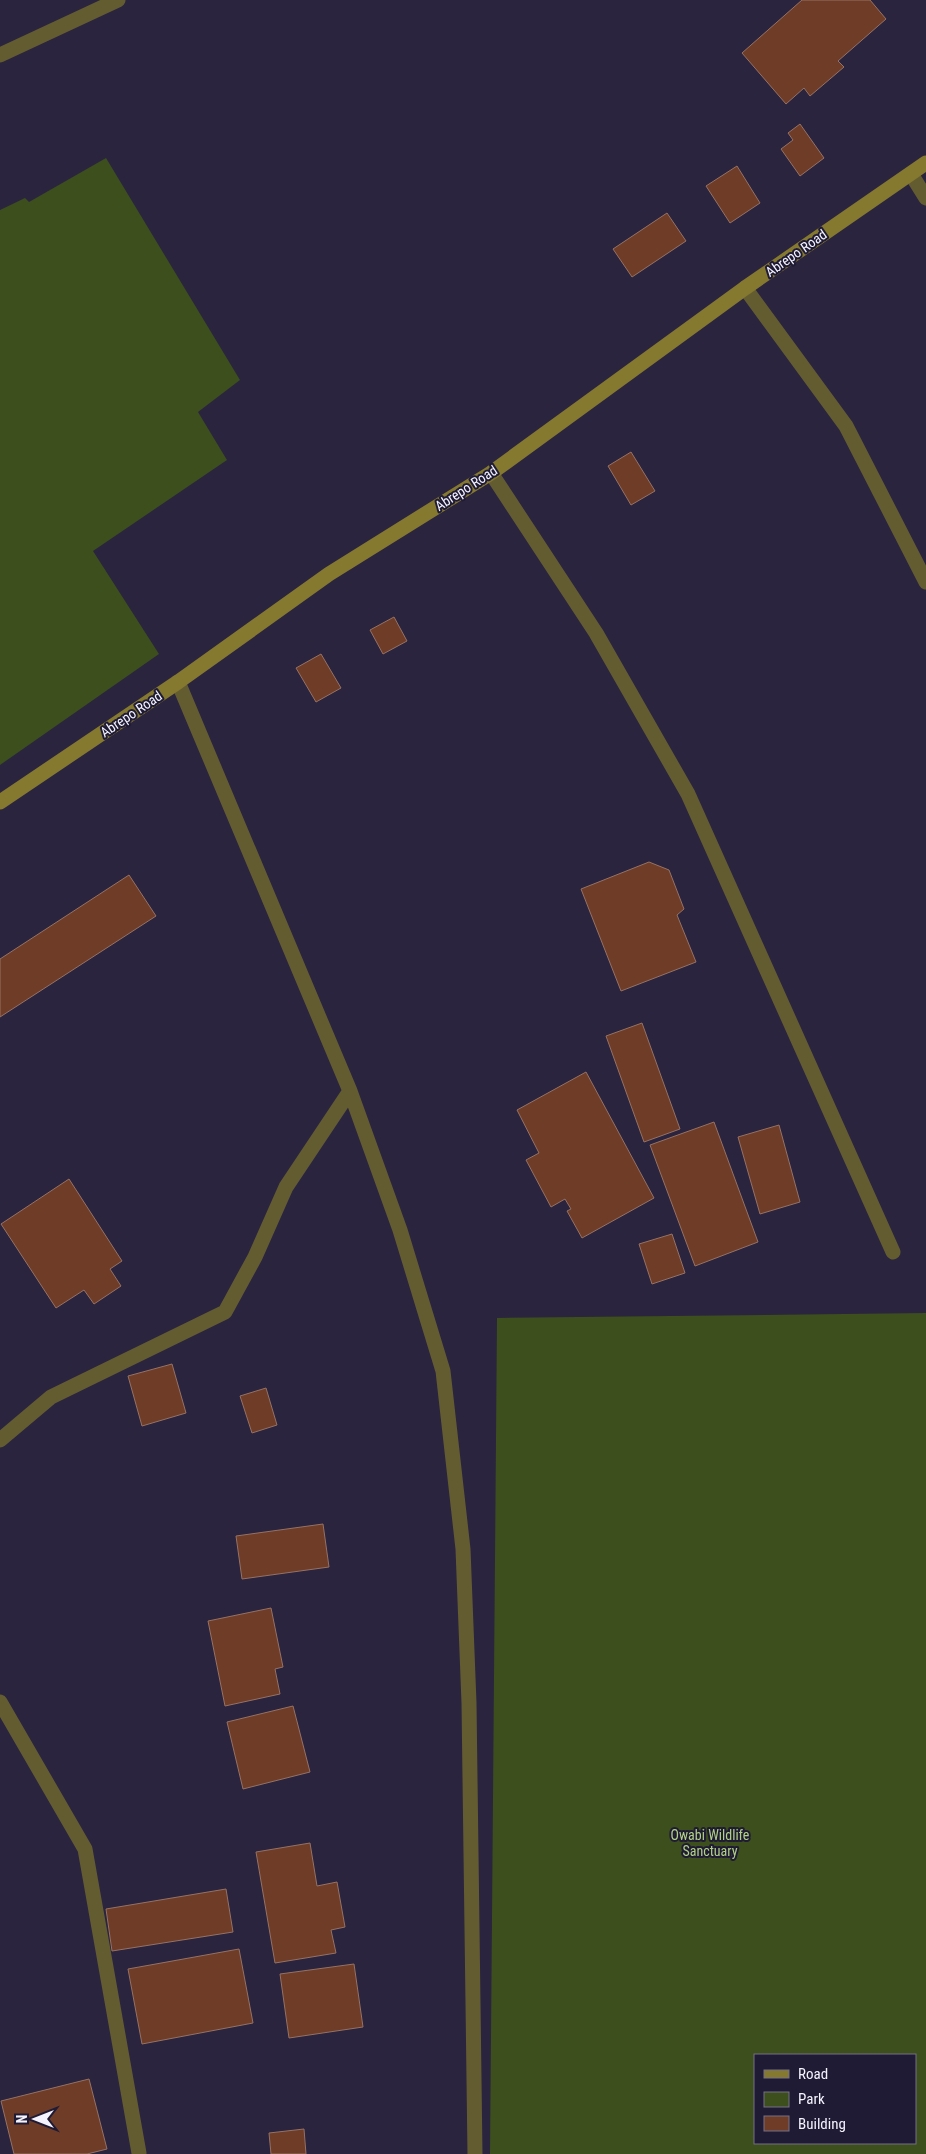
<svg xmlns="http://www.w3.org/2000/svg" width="926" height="2154" font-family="'Roboto Condensed',sans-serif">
	<rect width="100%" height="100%" fill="#2a243f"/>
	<!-- green -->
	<path fill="#3c4f1d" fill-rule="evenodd" d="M106 158 240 380 198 412 227 460 93 551 159 654 0 765V210L25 198 29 202Z
		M926 1313V2154H490L497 1318ZM755 2055H915V2143H755Z"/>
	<!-- building -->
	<path fill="#6f3c27" stroke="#957264" d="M802 0H870L886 19 838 61 844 67 810 96 804 88 786 104 742 53Z
		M800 124 824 158 800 176 781 149 793 140 788 133Z
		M737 166 760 203 730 223 706 186Z
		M667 213 686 241 632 277 613 249Z
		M631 452 655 491 631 505 608 466Z
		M394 617 407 641 383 654 370 630Z
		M321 654 341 688 316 702 296 668Z
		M649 862 669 870 684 909 677 915 696 962 621 991 581 889Z
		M129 875 156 916 0 1017V959Z
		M642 1023 680 1129 644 1142 606 1036Z
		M586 1072 654 1198 582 1238 567 1211 571 1209 565 1199 551 1207 526 1160 539 1153 517 1110Z
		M714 1122 758 1242 695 1266 650 1145Z
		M779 1125 800 1202 760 1214 738 1137Z
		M69 1179 122 1261 110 1269 121 1286 94 1304 84 1290 56 1308 1 1224Z
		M672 1234 685 1273 652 1284 639 1244Z
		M172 1364 186 1413 142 1426 128 1376Z
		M266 1388 277 1425 252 1433 240 1396Z
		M323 1524 329 1567 242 1579 236 1536Z
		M271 1608 283 1667 275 1669 280 1694 225 1706 208 1621Z
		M293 1706 310 1772 243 1789 227 1722Z
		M310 1843 317 1886 337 1882 345 1927 331 1930 336 1953 275 1963 256 1852Z
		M226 1889 233 1932 112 1951 106 1909Z
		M239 1949 253 2023 142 2044 128 1969Z
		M354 1964 363 2027 289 2038 280 1974Z
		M89 2079 107 2149 87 2154H14L1 2101Z
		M304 2129 306 2154H271L269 2133Z"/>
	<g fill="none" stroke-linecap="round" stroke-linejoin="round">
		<!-- street -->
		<path stroke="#645c31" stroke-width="15" d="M0 55 118 0
			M911 174 926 198
			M745 288 846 426 926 582
			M491 473 596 633 688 794 893 1252
			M178 682 350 1091 400 1230 443 1371 463 1549 469 1703 475 2154
			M0 1440 51 1397 225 1312 255 1257 286 1187 350 1091
			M0 1702 85 1849 139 2153"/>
		<!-- secondary -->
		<path stroke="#85782f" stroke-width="15" d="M0 802 178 682 329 574 491 473 745 288 926 163"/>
	</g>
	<g text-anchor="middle" stroke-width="4" stroke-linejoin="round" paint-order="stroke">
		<!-- street labels -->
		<g font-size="14" fill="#f5f3fe" stroke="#201b35">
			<text transform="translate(796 253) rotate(-35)" y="5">Abrepo Road</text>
			<text transform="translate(466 488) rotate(-33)" y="5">Abrepo Road</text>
			<text transform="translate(131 714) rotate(-34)" y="5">Abrepo Road</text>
		</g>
		<!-- park labels -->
		<g font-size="14" fill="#b1d184" stroke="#201b35">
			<text x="710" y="1840">Owabi Wildlife<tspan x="710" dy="16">Sanctuary</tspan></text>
		</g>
	</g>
	<!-- legend -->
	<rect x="754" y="2054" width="162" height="90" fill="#201b35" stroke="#757185"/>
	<rect x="764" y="2070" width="25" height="8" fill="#85782f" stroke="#757185"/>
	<text x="798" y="2079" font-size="15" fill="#f5f3fe">Road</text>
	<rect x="764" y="2092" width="25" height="15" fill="#3c4f1d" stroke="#757185"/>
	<text x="798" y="2104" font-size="15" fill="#f5f3fe">Park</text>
	<rect x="764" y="2116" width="25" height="15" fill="#6f3c27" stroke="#757185"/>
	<text x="798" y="2129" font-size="15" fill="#f5f3fe">Building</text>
	<!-- north arrow -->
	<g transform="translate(35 2119) rotate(270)" stroke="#201b35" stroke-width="4" paint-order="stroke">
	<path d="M0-4L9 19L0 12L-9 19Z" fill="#f5f3fe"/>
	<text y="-8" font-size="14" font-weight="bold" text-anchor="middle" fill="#f5f3fe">N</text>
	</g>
</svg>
